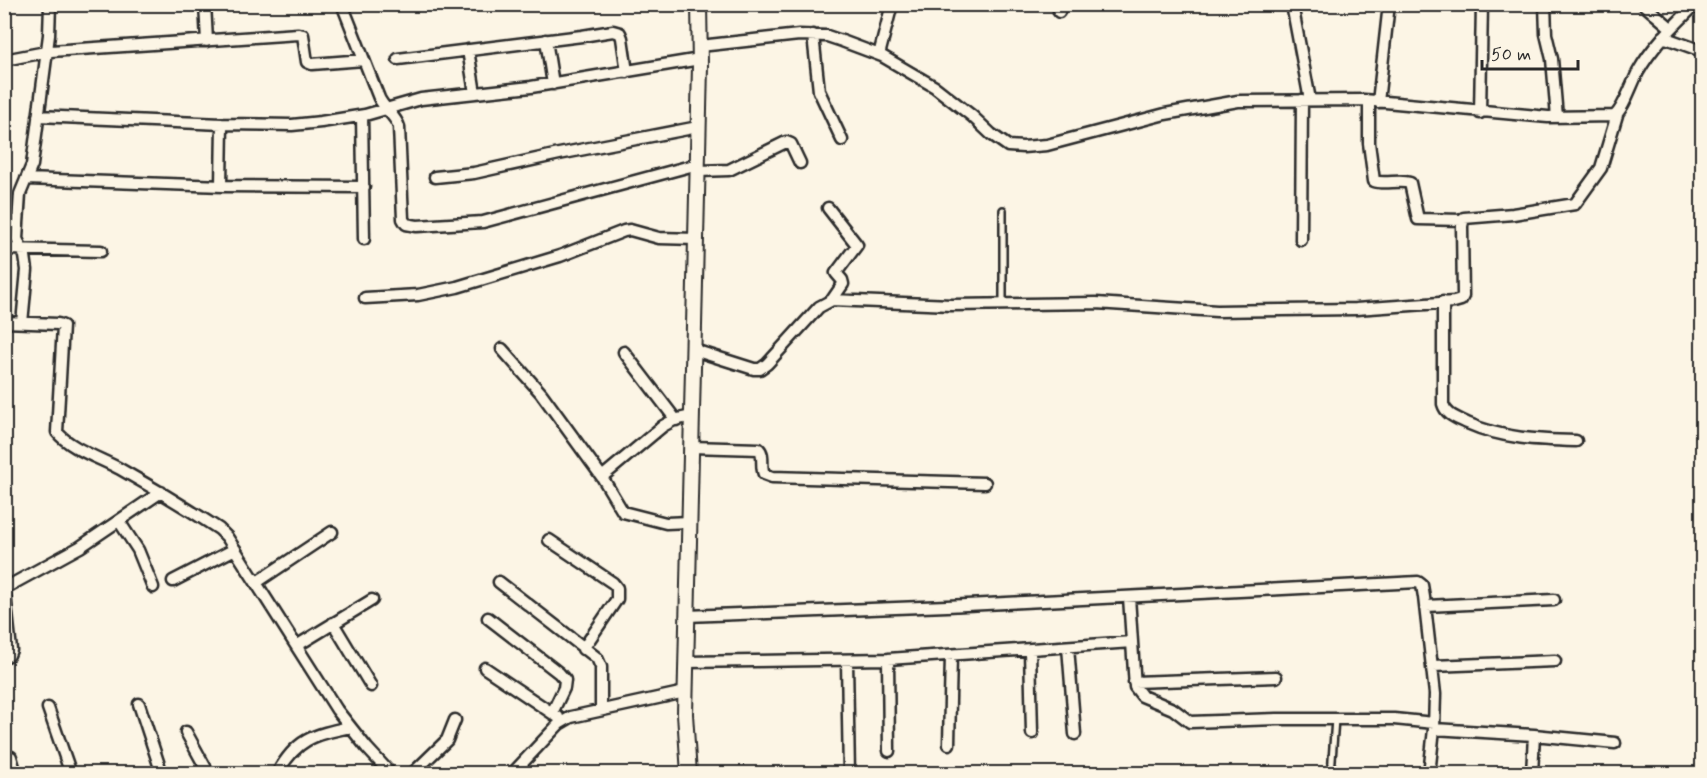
<svg xmlns="http://www.w3.org/2000/svg" width="1707" height="778" font-family="Mynerve,sans-serif">
	<rect width="100%" height="100%" fill="#fcf5e5"/>
	<filter id="ink" filterUnits="userSpaceOnUse"><feTurbulence type="fractalNoise" baseFrequency=".0167" numOctaves="2"/><feDisplacementMap in="SourceGraphic" scale="12" xChannelSelector="R" yChannelSelector="G"/><feConvolveMatrix kernelMatrix="1 2 1 2 8 2 1 2 1" color-interpolation-filters="sRGB"/></filter>
	<g filter="url(#ink)">
		<g fill="none" stroke-linecap="round" stroke-linejoin="round">
			<!-- lane casing -->
			<g stroke="#2b2b2b" stroke-width="10">
				<path id="lane" d="M1003 210V305
					M1331 774 1335 719"/>
			</g>
			<!-- street casing -->
			<g stroke="#2b2b2b" stroke-width="15">
				<path id="street" d="M205 4 207 41
					M342 4 379 98C384 109 396 116 399 127L403 219 406 224 417 226 483 222 698 164
					M1545 4 1546 34 1552 59 1557 117
					M1643 4 1671 28
					M1293 10 1310 100
					M1059 12 1061 4
					M813 35 819 91 842 140
					M1663 37 1702 51
					M546 40 553 84
					M700 46 799 35 827 36 842 41 882 56 935 87 972 116 991 134 1008 146 1023 147 1047 145 1165 114 1238 101 1364 100 1548 117 1614 116C1623 111 1632 83 1638 72 1653 45 1674 26 1696 4
					M468 50 475 93
					M879 55 892 4
					M398 59 582 36 613 31 620 33 622 38 627 72
					M4 60 51 51 298 34 303 35 307 62 312 64 364 60
					M1369 101V143L1374 181C1385 185 1399 179 1410 183L1418 219 1462 220
					M1378 102 1389 4
					M1480 113 1482 4
					M38 116 222 124 292 125 321 122 365 115 421 99 531 87 700 59
					M362 116 364 239
					M698 171 729 170 786 142 791 144 800 163
					M435 177 474 173 559 154 698 127
					M26 179 223 186 364 187
					M221 186 222 124
					M828 208 857 245 836 273 842 280 843 284 832 300
					M1301 240 1302 100
					M4 249 101 251
					M365 298 418 295 457 287 560 256 624 231 630 230 659 238 696 239
					M1443 302V404C1446 415 1457 418 1467 423 1503 439 1538 440 1576 441
					M4 322 58 324 63 326 57 432C69 448 102 459 120 469 154 488 187 508 219 529L227 537 337 710 367 748 391 774
					M22 323 27 270 25 256 17 239 20 194 32 165 49 35 50 4
					M502 349 541 393 602 477 623 512 666 523 689 522
					M694 350 754 369H760L767 364 819 307 832 300 951 305 1096 303 1217 311 1356 309 1454 302 1461 300 1463 296 1462 226 1464 218 1513 214 1575 204 1601 168 1617 115
					M624 352 676 420
					M691 447 759 449C765 455 760 466 764 474L772 477 985 483
					M602 477 663 426 674 420 692 416
					M119 521 138 550 153 587
					M549 540 613 583 617 588V599L583 649
					M173 581 235 549
					M257 582 332 532
					M499 582 597 658 601 667V709
					M4 584 11 650 9 655 4 657
					M5 588 80 547 161 492
					M1129 597 1135 687 1142 696 1173 709 1190 722 1277 719H1394L1434 723
					M1426 606 1554 600
					M687 616 947 606 1418 582 1422 585 1424 597 1435 694 1434 729 1429 774
					M488 618 559 673 565 680 564 688 552 713
					M333 623 371 686
					M298 645 372 600
					M1068 647 1075 734
					M1030 650 1032 733
					M888 659 889 751
					M847 661 849 774
					M686 662 888 659 1132 642
					M1433 666 1555 661
					M485 668 558 717
					M1134 682 1276 677
					M139 704 162 774
					M48 708 71 774
					M1434 729 1534 735 1615 743
					M186 732 209 774
					M949 744 951 655
					M4 756 11 757 16 774
					M277 774C296 739 313 735 350 727
					M412 774 447 740 455 720
					M512 774 559 724 571 717 685 692
					M1532 774 1534 735"/>
			</g>
			<!-- secondary casing -->
			<g stroke="#2b2b2b" stroke-width="18">
				<path id="secondary" d="M689 774 685 714 700 66 699 4"/>
			</g>
			<!-- lane -->
			<use href="#lane" stroke="#fcf5e5" stroke-width="5"/>
			<!-- street -->
			<use href="#street" stroke="#fcf5e5" stroke-width="10"/>
			<!-- secondary -->
			<use href="#secondary" stroke="#fcf5e5" stroke-width="14"/>
		</g>
	</g>
	<!-- margin -->
	<rect width="1707" height="778" fill="none" stroke="#fcf5e5" stroke-width="24"/>
	<rect x="12" y="12" width="1683" height="754" fill="none" stroke="#2b2b2b" stroke-width="2" filter="url(#ink)"/>
	<!-- scale -->
	<path d="M1482 60v9h96v-9" fill="none" stroke="#2b2b2b" stroke-width="3"/>
	<text x="1491" y="60" font-size="18" fill="#2b2b2b" stroke="#fcf5e5" stroke-width="4.5" paint-order="stroke">50 m</text>
</svg>
